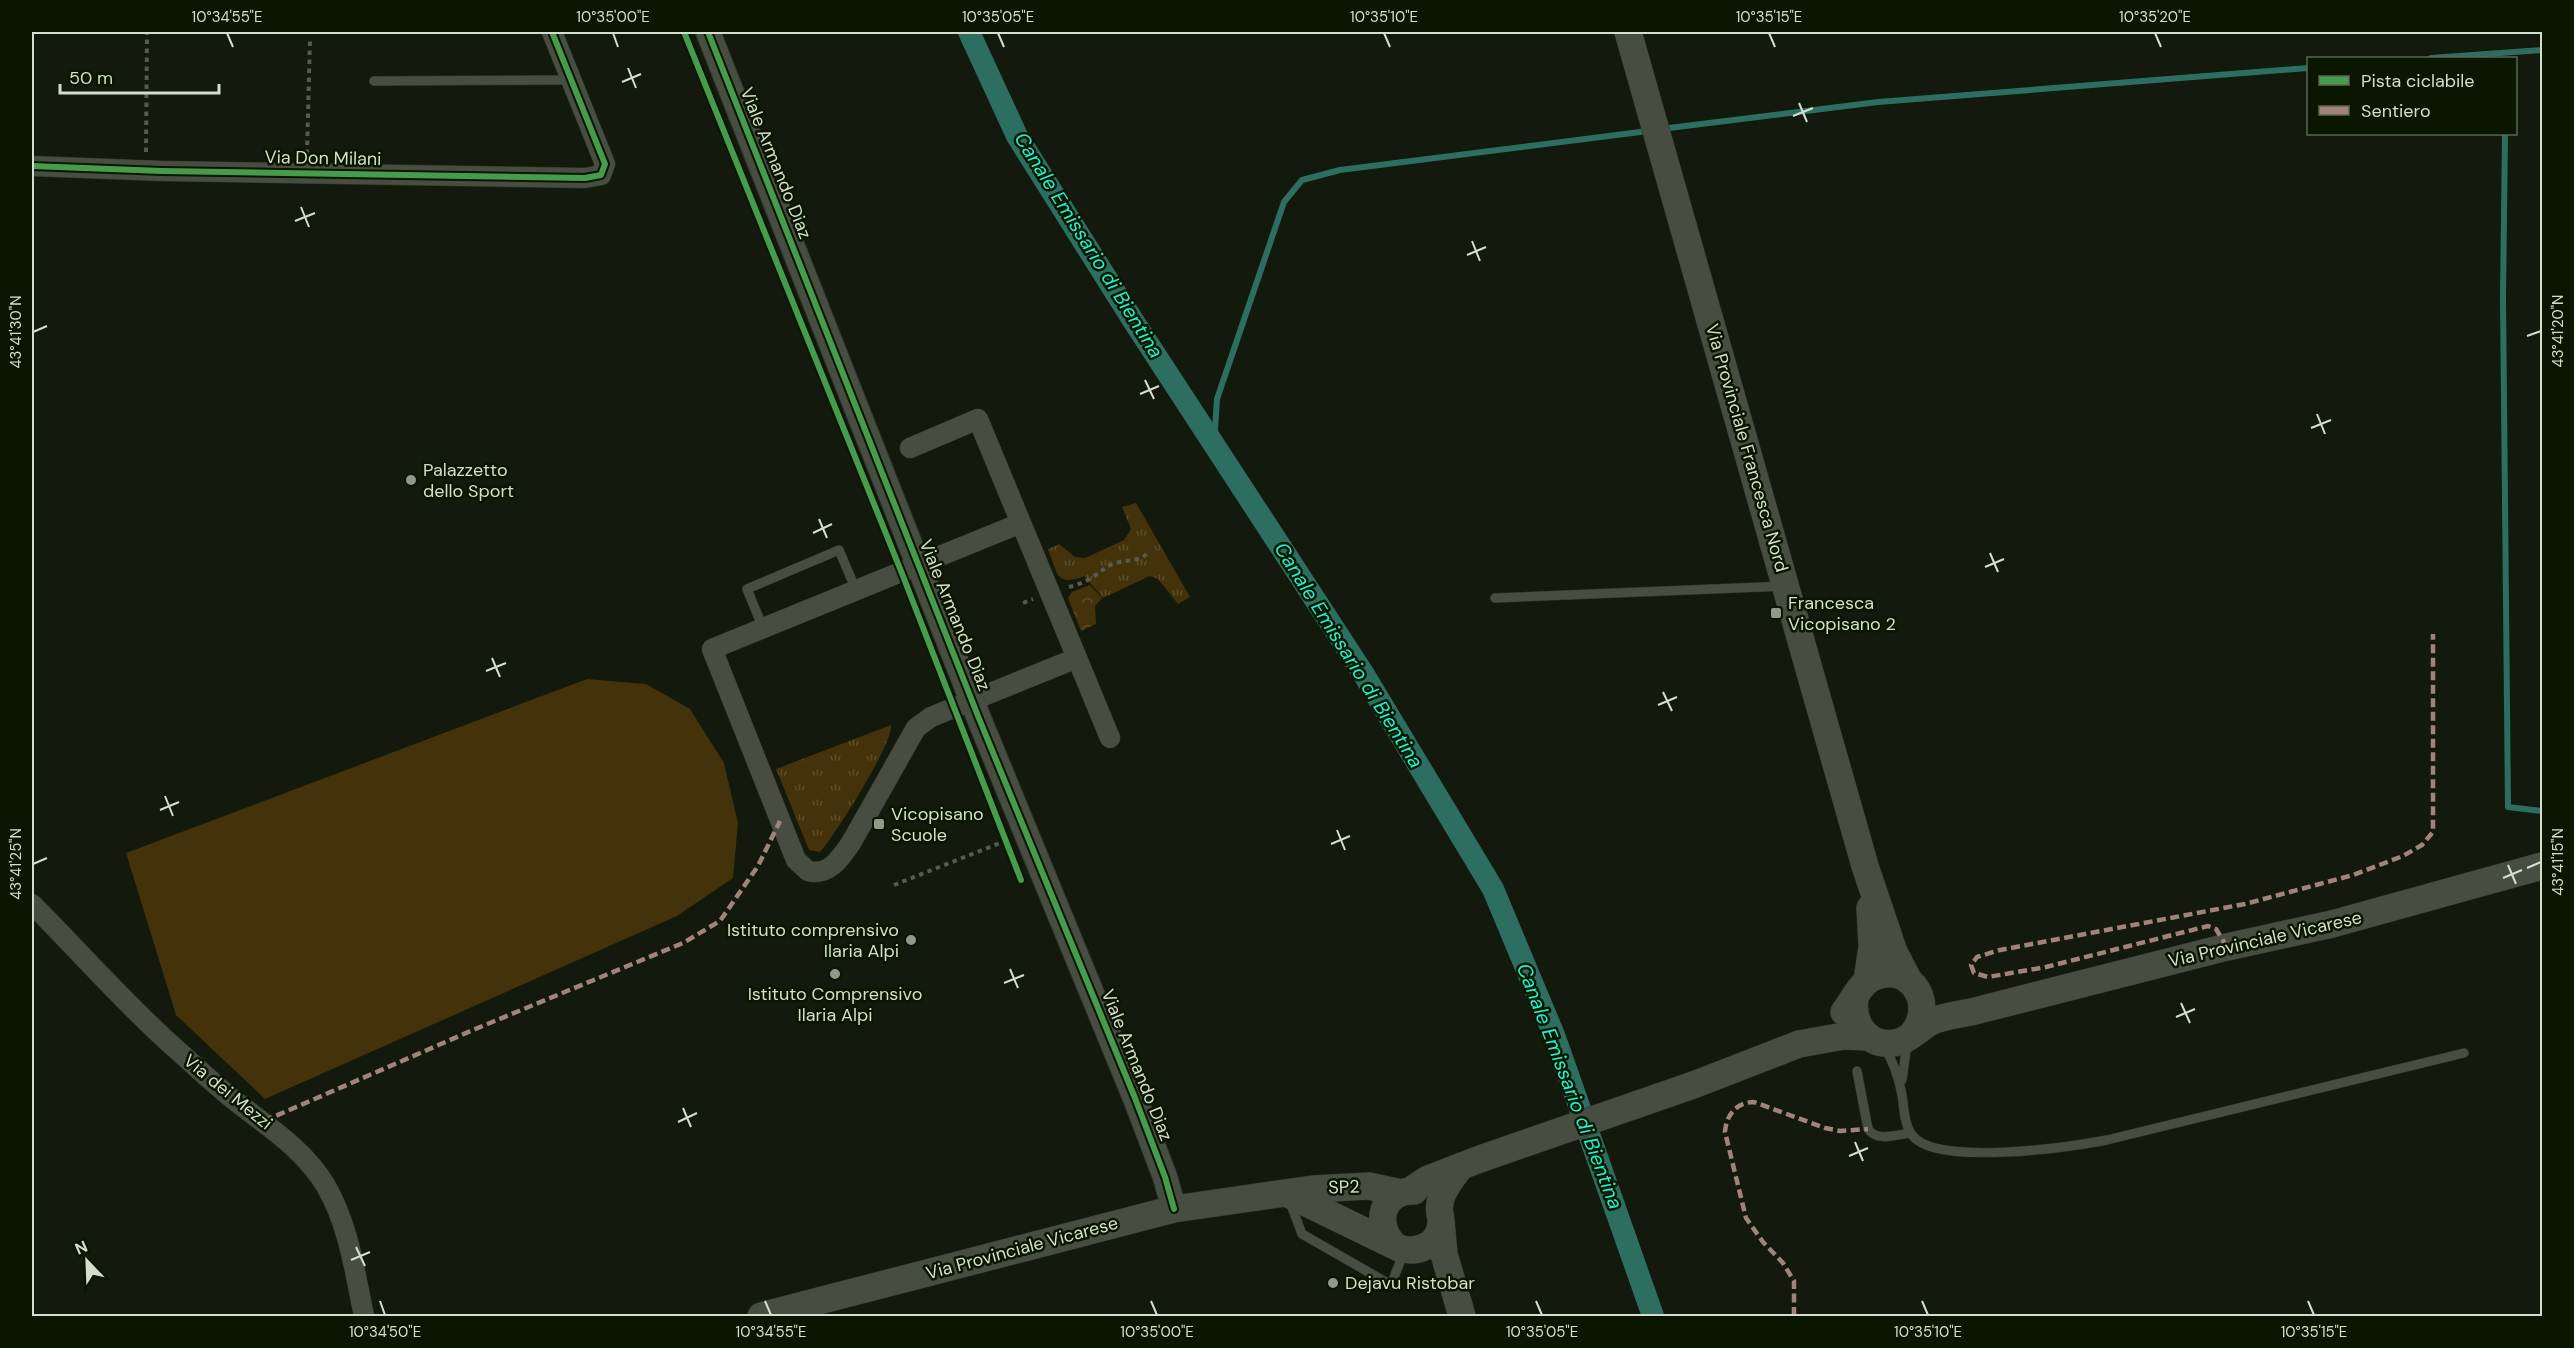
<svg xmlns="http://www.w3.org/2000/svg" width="2574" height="1348" font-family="'DM Sans',sans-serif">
	<defs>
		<pattern id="grass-tufts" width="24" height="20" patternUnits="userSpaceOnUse" patternTransform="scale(1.5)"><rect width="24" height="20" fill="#43320a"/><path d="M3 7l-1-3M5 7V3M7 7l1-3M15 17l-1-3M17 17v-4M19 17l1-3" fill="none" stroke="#5d4f2c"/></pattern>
		<pattern id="park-crowns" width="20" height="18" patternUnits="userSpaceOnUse" patternTransform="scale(1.5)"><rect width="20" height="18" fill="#43320a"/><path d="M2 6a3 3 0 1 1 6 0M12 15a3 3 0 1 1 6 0" fill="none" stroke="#5d4f2c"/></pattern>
	</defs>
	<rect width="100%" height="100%" fill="#13190c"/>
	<!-- grass -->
	<path fill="url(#grass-tufts)" d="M1136 503 1190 597 1178 604 1158 579 1150 576 1103 598 1084 576C1056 588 1057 572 1048 549L1059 544 1075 557 1085 558 1124 540 1131 529 1122 507Z
		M891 725C894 742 834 837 820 852L809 850 776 769Z"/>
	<!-- park -->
	<path fill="url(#park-crowns)" d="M1090 585 1102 598 1095 606 1096 624 1081 631 1068 598 1072 592Z"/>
	<!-- pitch -->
	<path fill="#43320a" d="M587 679 646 684 690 709 724 763 738 823 733 878 677 916 265 1099 176 1015 126 853Z"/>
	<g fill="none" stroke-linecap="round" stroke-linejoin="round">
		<!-- stream -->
		<path stroke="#2c6f61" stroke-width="6" d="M2431 58 2542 50
			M1661 129 1878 102 2308 68
			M2505 134 2503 298 2508 807 2542 811
			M1214 446 1217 399 1284 202 1302 180 1340 170 1648 131"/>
		<!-- canal -->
		<path stroke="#2c6f61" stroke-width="22" d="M969 32 1017 136 1134 322 1363 673 1493 889 1554 1035 1653 1316"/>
		<!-- service casing -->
		<g stroke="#2f332b" stroke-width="10">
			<path id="service" d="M374 81 572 80
				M1495 598 1784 586
				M763 628 747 589 839 550 856 590
				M1885 1048C1894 1063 1899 1079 1902 1095 1904 1108 1904 1124 1912 1135 1935 1167 2070 1147 2107 1140L2464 1053
				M1857 1071 1868 1129C1877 1142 1896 1135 1910 1133
				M1902 1080 1907 1044
				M1290 1202 1302 1234 1391 1285 1404 1252"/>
		</g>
		<!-- minor casing -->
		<g stroke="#2f332b" stroke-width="21">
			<path id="minor" d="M32 166 162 171 585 178 601 175 605 164 552 32
				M910 448 978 419 1021 523
				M1021 523 1077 658 931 717 916 728 851 843C840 859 829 876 808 871L796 860 712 649Z
				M1077 658 1110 738
				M32 904C80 952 125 1004 176 1049 195 1066 214 1084 234 1100 267 1126 304 1149 326 1186 349 1226 355 1273 364 1316"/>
		</g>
		<!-- tertiary casing -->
		<g stroke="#2f332b" stroke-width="26">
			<path id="tertiary" d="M708 32 980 721 1135 1098 1165 1177 1174 1209"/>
		</g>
		<!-- secondary casing -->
		<g stroke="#2f332b" stroke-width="28">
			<path id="secondary" d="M1628 32 1865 866 1894 952 1909 981
				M1867 981 1872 947 1870 908
				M1855 999C1851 1025 1870 1050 1899 1042 1912 1038 1922 1025 1935 1020 1947 1016 1959 1014 1971 1012L2227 947 2332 924 2542 866
				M1844 1012C1852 1002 1859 986 1870 979 1906 959 1937 1000 1914 1032
				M1410 1191 1428 1179 1480 1159 1696 1084 1799 1044 1844 1036 1869 1037
				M1286 1193 1399 1248C1418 1254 1440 1245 1441 1222 1441 1216 1438 1210 1440 1203 1442 1189 1453 1177 1461 1166
				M1441 1221 1444 1254 1462 1316
				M1394 1245C1373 1224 1382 1190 1414 1191
				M761 1316 1174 1209 1313 1189 1369 1186 1401 1193"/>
		</g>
		<!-- path -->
		<path stroke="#565b52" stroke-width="4" stroke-dasharray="4.5 4.5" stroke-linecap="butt" d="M146 152 147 32
			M307 154 310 39
			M1069 587C1076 585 1084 583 1091 578 1101 572 1108 564 1120 562 1133 559 1140 562 1150 551
			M1023 603 1033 599
			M894 885 1005 841"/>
		<!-- service -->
		<use href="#service" stroke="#484d42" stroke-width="9"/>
		<!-- minor -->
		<use href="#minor" stroke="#484d42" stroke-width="20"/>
		<!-- tertiary -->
		<use href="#tertiary" stroke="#484d42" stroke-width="24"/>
		<!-- secondary -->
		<use href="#secondary" stroke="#484d42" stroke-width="27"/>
		<!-- quiet -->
		<path stroke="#a18479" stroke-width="4.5" stroke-dasharray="9 4.5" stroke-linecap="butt" d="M2227 947 2216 929 2208 926 2046 967 1988 977 1974 973 1971 965 1977 957 2000 950 2245 904 2353 875 2403 856 2422 845 2433 832V634
			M264 1121 473 1030 683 943 720 921 758 866 780 821
			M1794 1316V1281L1783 1263 1763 1242 1746 1218 1725 1132C1726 1115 1737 1102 1754 1102L1825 1128 1840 1131 1868 1129"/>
		<!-- cycleway casing -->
		<g stroke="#0a1600" stroke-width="10">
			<path id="cycleway" d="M684 32 901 571 1021 880
				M708 32 980 721 1135 1098 1165 1177 1174 1209
				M32 166 162 171 585 178 601 175 605 164 552 32"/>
		</g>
		<!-- cycleway -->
		<use href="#cycleway" stroke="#469c4c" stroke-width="6"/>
	</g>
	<!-- ticks -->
	<path fill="none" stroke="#d5dece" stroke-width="2" d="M227 33 233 47M613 33 618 47M998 33 1004 47M1384 33 1390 47M1769 33 1775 47M2155 33 2161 47M628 68 636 88M622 82 641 74M1799 103 1807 122M1793 116 1813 108M301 207 309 227M295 221 315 213M1472 241 1480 261M1467 255 1486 247M33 332 47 326M2527 336 2541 331M1145 380 1154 399M1140 394 1159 386M2317 414 2325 434M2311 428 2331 420M819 519 827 538M813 533 832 524M1990 553 1998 572M1985 567 2004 559M492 658 500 677M486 671 506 663M1663 692 1672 711M1658 705 1677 697M165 796 173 816M160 810 179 802M1337 830 1345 850M1331 844 1350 836M33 864 47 858M2508 865 2516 884M2527 868 2541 862M2503 878 2522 870M1010 969 1018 988M1004 983 1024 975M2181 1003 2190 1023M2176 1017 2195 1009M683 1108 691 1127M678 1122 697 1113M1855 1142 1863 1161M1849 1156 1868 1148M356 1247 365 1266M351 1260 370 1252M380 1301 385 1315M765 1301 771 1315M1151 1301 1157 1315M1536 1301 1542 1315M1922 1301 1928 1315M2308 1301 2314 1315"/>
	<!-- markers -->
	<g fill="#91998a" stroke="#0a1600" stroke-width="2">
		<circle cx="411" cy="480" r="6"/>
		<rect x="1770" y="607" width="12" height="12" rx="3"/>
		<rect x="873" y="818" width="12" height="12" rx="3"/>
		<circle cx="911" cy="940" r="6"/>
		<circle cx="835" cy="974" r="6"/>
		<circle cx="1333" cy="1283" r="6"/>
	</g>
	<g text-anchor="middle" stroke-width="5" stroke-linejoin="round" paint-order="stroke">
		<!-- street labels -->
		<g font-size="18" fill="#d5dece" stroke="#0a1600">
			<text transform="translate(323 158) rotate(1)" y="6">Via Don Milani</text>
			<text transform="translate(776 163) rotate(68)" y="6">Viale Armando Diaz</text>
			<text transform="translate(1747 448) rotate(74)" y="6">Via Provinciale Francesca Nord</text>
			<text transform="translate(955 615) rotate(68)" y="6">Viale Armando Diaz</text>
			<text transform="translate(2265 939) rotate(-13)" y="6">Via Provinciale Vicarese</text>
			<text transform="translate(1137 1065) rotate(68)" y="6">Viale Armando Diaz</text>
			<text transform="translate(228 1092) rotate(39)" y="6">Via dei Mezzi</text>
			<text transform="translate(1344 1187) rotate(-2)" y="6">SP2</text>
			<text transform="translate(1022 1248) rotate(-15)" y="6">Via Provinciale Vicarese</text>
		</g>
		<!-- poi labels -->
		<g font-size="18" fill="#d5dece" stroke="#0a1600" text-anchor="start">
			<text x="423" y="476">Palazzetto<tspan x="423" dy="21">dello Sport</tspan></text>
			<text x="1788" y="609">Francesca<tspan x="1788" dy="21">Vicopisano 2</tspan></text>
			<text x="891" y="820">Vicopisano<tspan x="891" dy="21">Scuole</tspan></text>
			<text x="899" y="936" text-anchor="end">Istituto comprensivo<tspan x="899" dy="21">Ilaria Alpi</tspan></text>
			<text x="835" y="1000" text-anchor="middle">Istituto Comprensivo<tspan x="835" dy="21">Ilaria Alpi</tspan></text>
			<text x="1345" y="1289">Dejavu Ristobar</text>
		</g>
		<!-- water labels -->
		<g font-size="20" font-style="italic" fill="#1cf3d5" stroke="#0a1600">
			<text transform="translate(1089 245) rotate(58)" y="7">Canale Emissario di Bientina</text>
			<text transform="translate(1349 655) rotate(58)" y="7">Canale Emissario di Bientina</text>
			<text transform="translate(1570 1086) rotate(69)" y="7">Canale Emissario di Bientina</text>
		</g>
	</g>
	<!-- border -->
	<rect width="2574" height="1348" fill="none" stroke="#0a1600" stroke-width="66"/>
	<!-- legend -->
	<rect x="2307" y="57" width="210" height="78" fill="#0a1600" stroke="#5b6652" stroke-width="1.5"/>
	<rect x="2319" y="76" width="30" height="9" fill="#469c4c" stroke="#5b6652" stroke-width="1.5"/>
	<text x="2361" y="87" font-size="18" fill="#d5dece">Pista ciclabile</text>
	<rect x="2319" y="106" width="30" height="9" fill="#a18479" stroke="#5b6652" stroke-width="1.5"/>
	<text x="2361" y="117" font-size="18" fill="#d5dece">Sentiero</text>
	<!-- north arrow -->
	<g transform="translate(87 1261) rotate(337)" stroke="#0a1600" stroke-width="4.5" paint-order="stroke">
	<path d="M0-4.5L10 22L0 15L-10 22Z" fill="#d5dece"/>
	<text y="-9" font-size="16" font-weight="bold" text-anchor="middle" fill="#d5dece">N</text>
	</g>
	<!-- scale -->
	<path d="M60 84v9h159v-9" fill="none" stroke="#d5dece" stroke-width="3"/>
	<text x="69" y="84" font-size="18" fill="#d5dece" stroke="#0a1600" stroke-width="4.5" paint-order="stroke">50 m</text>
	<rect x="33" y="33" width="2508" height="1282" fill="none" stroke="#d5dece" stroke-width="2"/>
	<g font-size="15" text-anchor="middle" fill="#d5dece">
		<text x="227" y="22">10°34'55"E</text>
		<text x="613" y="22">10°35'00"E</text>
		<text x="998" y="22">10°35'05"E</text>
		<text x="1384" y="22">10°35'10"E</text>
		<text x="1769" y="22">10°35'15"E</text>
		<text x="2155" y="22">10°35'20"E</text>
		<text transform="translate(2558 331) rotate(-90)" y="5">43°41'20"N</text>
		<text transform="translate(16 332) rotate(-90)" y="5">43°41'30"N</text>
		<text transform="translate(2558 862) rotate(-90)" y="5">43°41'15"N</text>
		<text transform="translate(16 864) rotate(-90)" y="5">43°41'25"N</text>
		<text x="385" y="1337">10°34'50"E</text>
		<text x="771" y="1337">10°34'55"E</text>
		<text x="1157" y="1337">10°35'00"E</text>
		<text x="1542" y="1337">10°35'05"E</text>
		<text x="1928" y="1337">10°35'10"E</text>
		<text x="2314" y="1337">10°35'15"E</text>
	</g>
</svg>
